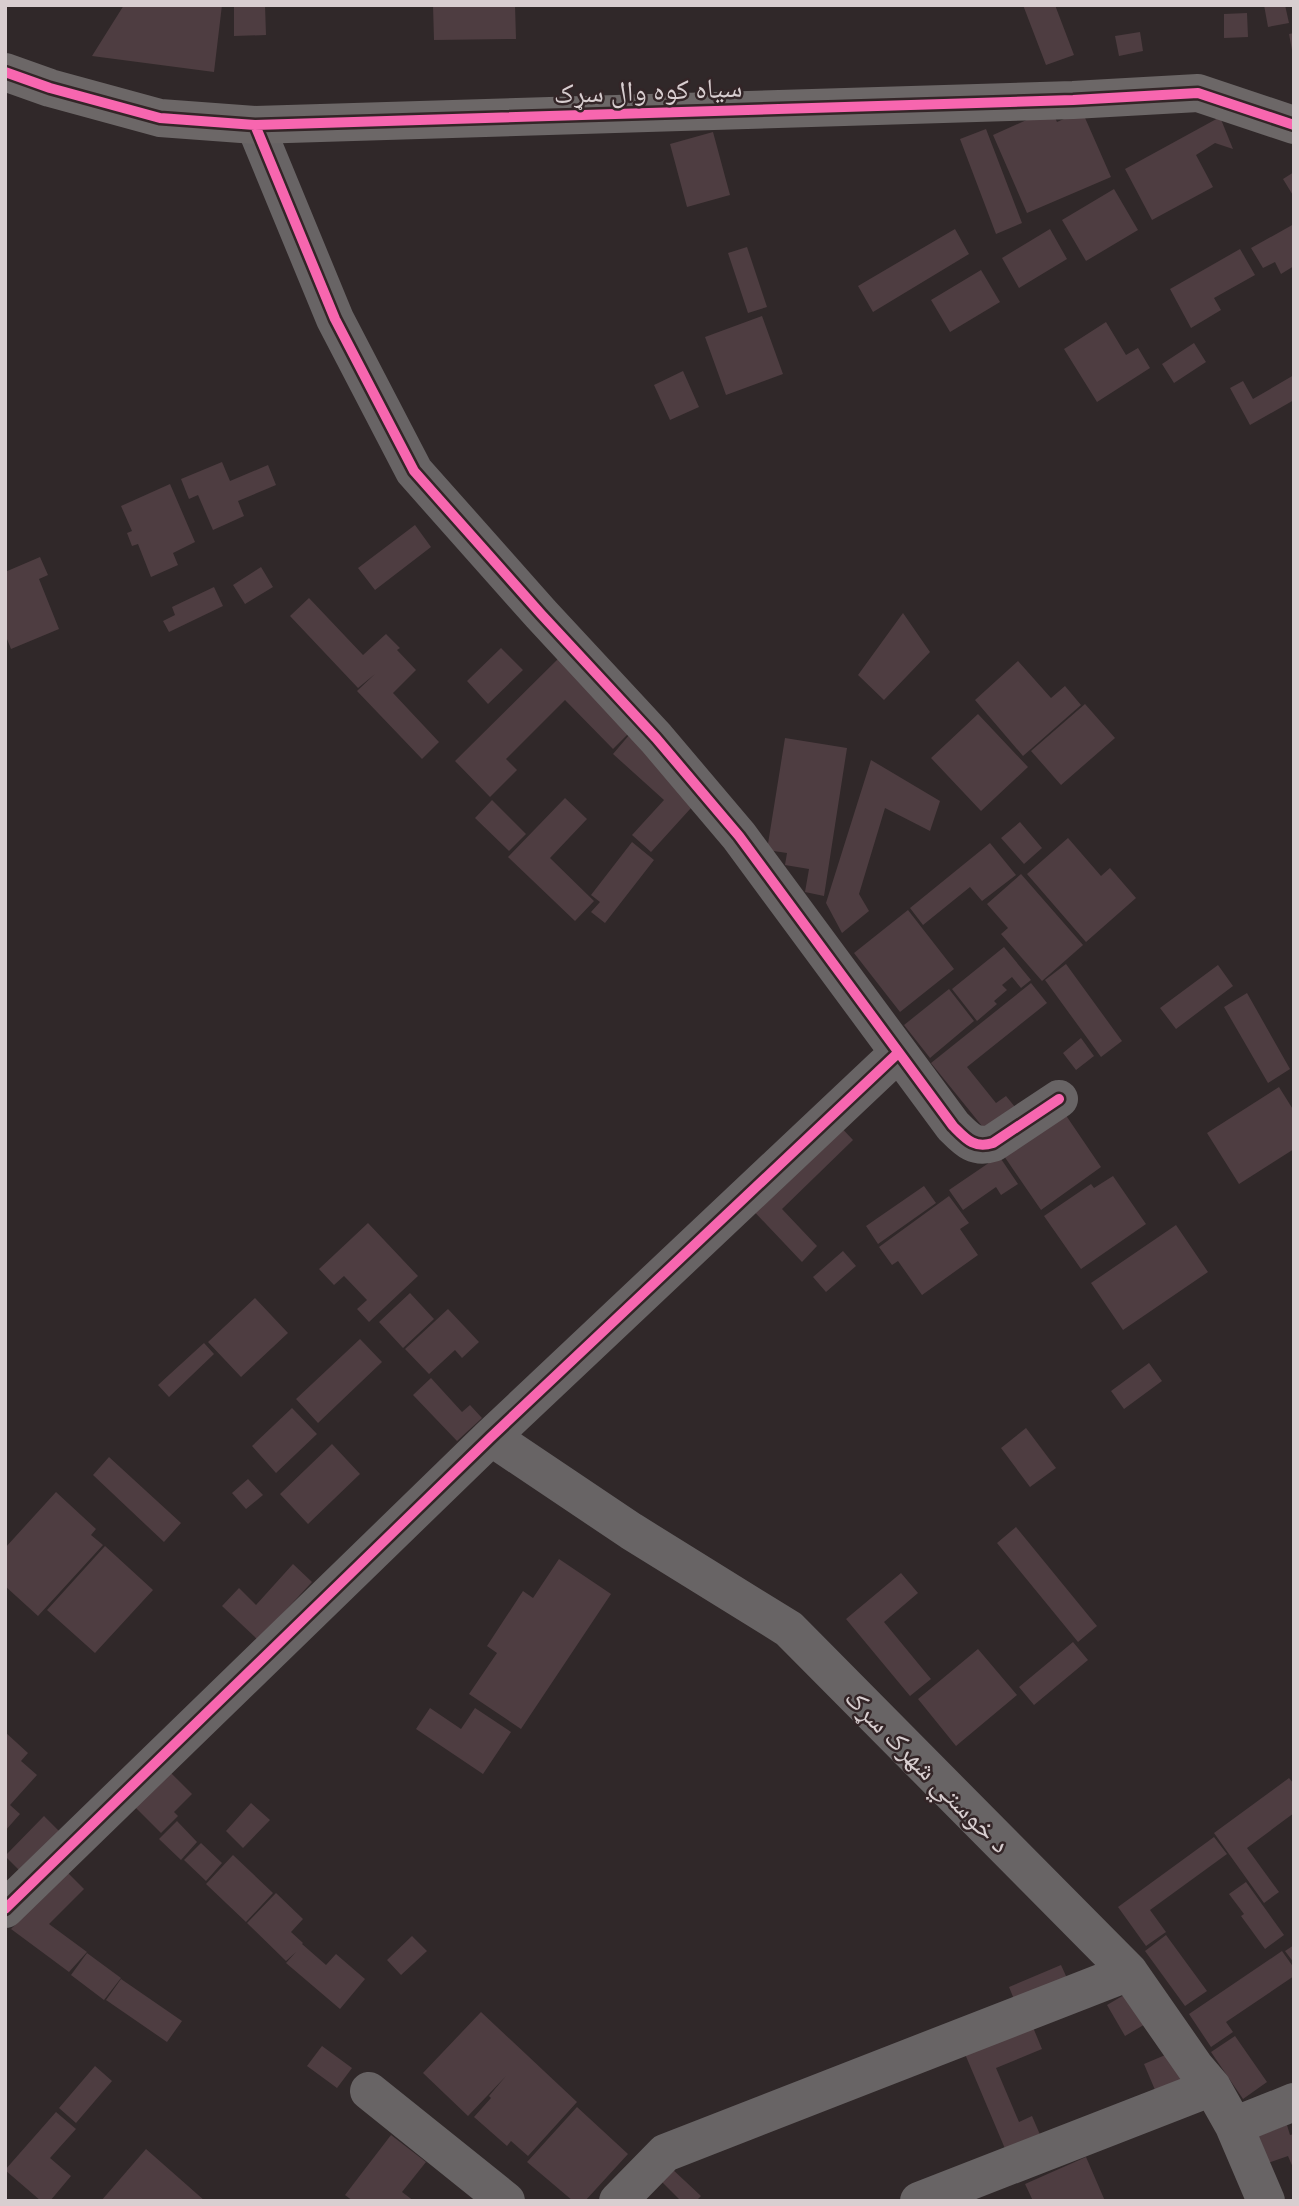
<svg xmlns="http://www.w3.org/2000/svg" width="1299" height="2206" font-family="'Zilla Slab','Noto Naskh Arabic',serif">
	<rect width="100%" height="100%" fill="#302829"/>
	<!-- building -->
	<path fill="#4e3d41" d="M124 5H222L214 72 92 56Z
		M234 5H265L266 35 234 36Z
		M433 5H515L516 39 434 40Z
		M1023 5H1055L1074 55 1046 65Z
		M1264 5H1285L1289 23 1268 27Z
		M1247 13 1248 37 1224 38V14Z
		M1140 32 1143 51 1119 56 1115 36Z
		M1294 33V50H1292L1289 34Z
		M1051 109 1057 122 1082 111 1111 177 1027 213 993 135Z
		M1220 117 1233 149 1215 143 1196 155 1213 187 1152 220 1125 169Z
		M986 129 1022 223 996 234 960 139Z
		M713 132 730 195 687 207 670 144Z
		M1294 172V197L1283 179Z
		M1114 189 1138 230 1086 261 1062 220Z
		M1294 224V266L1281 274 1275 262 1263 268 1251 248Z
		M955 229 969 254 873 312 858 286Z
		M1050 229 1067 259 1019 288 1002 258Z
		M747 247 767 307 748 313 728 253Z
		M1240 249 1255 275 1214 298 1221 310 1191 328 1170 289Z
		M981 270 1000 302 950 332 931 300Z
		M762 316 783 374 726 395 705 337Z
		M1106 322 1126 355 1138 348 1150 368 1097 402 1064 349Z
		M1194 343 1206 362 1174 383 1162 364Z
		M683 371 699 407 670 420 654 385Z
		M1294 375V400L1250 425 1230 388 1243 381 1253 399Z
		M222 462 230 481 268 465 276 485 238 501 244 516 213 530 198 495 189 499 181 479Z
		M170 484 195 542 173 553 178 565 151 577 138 544 132 546 127 533 132 531 121 506Z
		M415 525 431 547 375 590 358 568Z
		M40 557 48 575 39 579 59 629 11 649 5 634V572Z
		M261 567 273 587 245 604 233 585Z
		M214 587 223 606 169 632 163 621 175 615 172 607Z
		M309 598 363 655 386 634 400 648 397 650 416 670 393 693 439 742 422 759 357 691 375 674 358 688 290 616Z
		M903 613 930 652 884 700 858 675Z
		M501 648 523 670 488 704 467 681Z
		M561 656 632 730 613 749 565 700 506 759 517 770 490 797 455 761Z
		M1018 661 1051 698 1065 686 1081 705 1023 756 975 700Z
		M1085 704 1115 738 1061 785 1031 751Z
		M978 714 1028 767 981 811 931 758Z
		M630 734 701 797 651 852 632 835 664 800 613 754Z
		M785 738 847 748 824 896 805 892 809 869 785 865 787 853 767 850Z
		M871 760 940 801 930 831 885 808 859 894 869 911 842 933 826 903Z
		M565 798 587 819 550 858 594 901 575 921 508 857Z
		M492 800 526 834 509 851 475 818Z
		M1020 822 1042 848 1024 864 1001 838Z
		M1068 838 1101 876 1110 868 1136 898 1086 942 1027 874Z
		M632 842 654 860 605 923 591 912 600 902 591 895Z
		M990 843 1016 875 982 901 970 887 923 925 910 908Z
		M1021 874 1083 945 1042 981 1001 934 1008 928 987 904Z
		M908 910 954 969 900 1012 854 953Z
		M1004 947 1031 980 1021 988 1012 977 1002 985 1007 990 994 1001 997 1004 977 1021 952 989Z
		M1066 964 1122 1041 1101 1057 1045 980Z
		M1218 965 1233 986 1176 1029 1160 1008Z
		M1031 983 1047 1003 967 1067 996 1103 1006 1096 1015 1107 986 1131 931 1063Z
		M949 989 974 1021 930 1058 904 1025Z
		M1247 993 1290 1069 1268 1083 1224 1007Z
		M1081 1038 1094 1056 1076 1070 1063 1053Z
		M1279 1087 1294 1111V1149L1239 1184 1207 1133Z
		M1063 1111 1101 1167 1041 1210 1002 1153Z
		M836 1122 853 1140 782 1209 817 1246 802 1262 748 1205Z
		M999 1156 1018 1184 1001 1195 996 1187 963 1210 949 1190Z
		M1113 1176 1146 1224 1081 1269 1044 1216 1091 1184 1094 1188Z
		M924 1186 936 1203 878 1244 866 1226Z
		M949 1196 969 1223 960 1229 978 1255 922 1295 898 1261 892 1265 879 1247Z
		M368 1223 418 1276 369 1322 357 1309 367 1300 344 1276 334 1285 319 1269Z
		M1176 1225 1208 1272 1123 1330 1091 1283Z
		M843 1251 856 1266 826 1292 813 1277Z
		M410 1293 434 1319 403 1348 379 1322Z
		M255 1298 288 1333 241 1377 208 1342Z
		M448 1309 479 1342 462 1358 455 1350 429 1374 405 1349Z
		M360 1339 382 1362 318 1423 296 1399Z
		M204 1343 214 1354 169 1397 158 1385Z
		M1149 1363 1162 1381 1124 1409 1111 1391Z
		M431 1378 462 1412 470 1405 482 1418 457 1441 413 1395Z
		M292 1408 317 1434 276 1473 252 1446Z
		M1026 1428 1056 1468 1030 1487 1001 1448Z
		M332 1444 360 1474 308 1524 280 1494Z
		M109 1457 181 1523 164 1542 93 1475Z
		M248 1479 263 1495 246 1509 232 1493Z
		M56 1492 96 1529 91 1535 103 1545 38 1616 5 1586V1548Z
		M1016 1527 1097 1626 1078 1642 997 1543Z
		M105 1546 153 1590 95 1653 47 1610Z
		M559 1559 611 1594 521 1729 469 1694 497 1653 487 1646 523 1591 533 1598Z
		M293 1564 312 1582 258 1640 222 1606 239 1588 256 1605Z
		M901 1573 918 1593 884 1622 931 1679 910 1696 846 1619Z
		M1073 1642 1088 1660 1034 1705 1019 1687Z
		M978 1649 1017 1695 956 1746 918 1699Z
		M430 1708 461 1729 475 1708 511 1732 483 1774 416 1729Z
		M5 1732 28 1753 21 1761 37 1775 10 1805 20 1814 5 1831Z
		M167 1769 192 1794 174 1812 178 1816 161 1833 132 1804Z
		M1289 1778 1294 1784V1813L1247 1848 1279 1892 1264 1903 1214 1833Z
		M251 1803 270 1820 243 1848 226 1831Z
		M44 1816 59 1831 20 1871 5 1856Z
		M177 1821 197 1842 181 1860 159 1839Z
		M1214 1837 1227 1854 1150 1910 1166 1932 1146 1946 1118 1907Z
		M201 1843 222 1863 206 1881 184 1860Z
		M233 1855 273 1893 246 1922 206 1884Z
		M67 1872 84 1889 49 1924 87 1952 69 1972 11 1929Z
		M1246 1882 1284 1935 1265 1949 1241 1916 1244 1914 1229 1894Z
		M276 1893 303 1919 291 1932 303 1943 302 1944 326 1965 336 1954 365 1979 340 2009 286 1963 296 1952 286 1961 247 1923Z
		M1166 1935 1207 1991 1185 2006 1145 1951Z
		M412 1936 427 1951 401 1975 387 1960Z
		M1294 1945V1963L1285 1951Z
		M1282 1951 1294 1968V1976L1226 2022 1233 2032 1211 2047 1189 2014Z
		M87 1953 121 1978 104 2000 71 1975Z
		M1061 1965 1071 1987 1018 2009 1009 1987Z
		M121 1979 182 2021 167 2042 106 2000Z
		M1129 1992 1147 2023 1125 2036 1107 2005Z
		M481 2012 577 2102 528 2156 511 2141 507 2146 474 2117 491 2098 489 2096 506 2076 468 2116 423 2073Z
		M1032 2025 1042 2049 996 2068 1019 2122 1032 2116 1041 2137 1006 2151 965 2054Z
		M1235 2036 1267 2082 1243 2099 1211 2052Z
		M322 2046 352 2068 337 2088 307 2066Z
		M1170 2053 1184 2086 1158 2097 1144 2064Z
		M95 2066 112 2081 76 2123 59 2108Z
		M577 2107 628 2154 585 2201H573L527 2162Z
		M56 2112 76 2129 50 2158 71 2176 50 2201H41L5 2170Z
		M1287 2125 1290 2135 1294 2134V2170L1288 2156 1268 2163 1258 2136Z
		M391 2135 426 2162 402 2192 414 2201H353L345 2195Z
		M146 2149 205 2201H101Z
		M1086 2157 1105 2201H1033L1025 2184Z
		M670 2167 701 2196 696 2201H681L659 2179Z"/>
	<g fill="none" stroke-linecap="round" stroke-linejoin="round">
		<!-- street -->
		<path stroke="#686465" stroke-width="38" d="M255 125 335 319 414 471 541 614 656 738 739 836 953 1126C966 1139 974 1149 993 1143L1059 1099
			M491 1437 631 1531 789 1629 1129 1972 1195 2067 1212 2087 1234 2126 1266 2201
			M5 1909 491 1437 898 1053
			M369 2091 506 2201
			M1234 2126 1294 2102
			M618 2201 665 2153 1129 1972
			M919 2201 1212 2087"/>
		<!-- secondary -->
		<path stroke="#6c6767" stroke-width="38" d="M5 72 50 88 160 118 255 125 1073 100 1198 93 1294 125"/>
		<!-- cycleway casing -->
		<g stroke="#332527" stroke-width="15">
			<path id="cycleway" d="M5 72 50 88 160 118 255 125 1073 100 1198 93 1294 125
				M255 125 335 319 414 471 541 614 656 738 739 836 953 1126C966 1139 974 1149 993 1143L1059 1099
				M5 1909 491 1437 898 1053"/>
		</g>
		<!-- cycleway -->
		<use href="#cycleway" stroke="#f766af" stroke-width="10"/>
	</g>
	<g text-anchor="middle" stroke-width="5" stroke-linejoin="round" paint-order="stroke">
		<!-- street labels -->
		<g font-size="28" fill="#d8ced0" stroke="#332527">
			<text transform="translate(648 90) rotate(-2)" y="10">سیاه کوه وال سړک</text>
			<text transform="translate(928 1770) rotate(45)" y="10">د خوستي شهرک سړک</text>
		</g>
	</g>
	<!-- border -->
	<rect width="1299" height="2206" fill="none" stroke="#d8ced0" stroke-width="14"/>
</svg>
